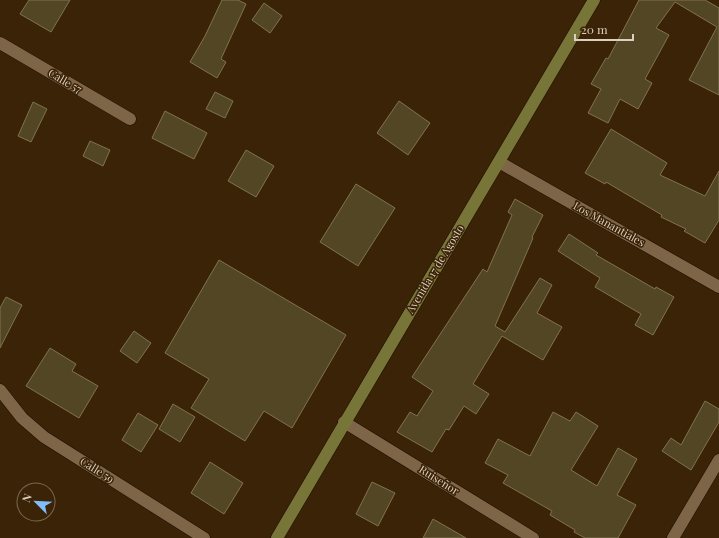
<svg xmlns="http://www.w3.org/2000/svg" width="719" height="538" font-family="'Playfair Display',serif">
	<rect width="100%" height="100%" fill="#3a2306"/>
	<!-- building -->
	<path fill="#534624" stroke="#81734f" d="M29 0H70L51 32 20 14Z
		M222 0H238L246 4 221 59 226 62 217 78 190 62 205 36Z
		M639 0H705L719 8V95L689 80 717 27 675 2 656 28 669 35 645 79 652 83 638 109 620 99 608 123 588 113 601 89 591 84 606 58 608 59Z
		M264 3 282 16 270 33 252 20Z
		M215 92 233 101 225 118 206 109Z
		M399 101 430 123 408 155 377 133Z
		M33 102 47 109 31 142 18 136Z
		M165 111 207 133 194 159 152 138Z
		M611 129 667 163 660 175 705 196 719 171V220L705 243 684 231 686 229 661 217 662 215 606 182 605 184 585 173Z
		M90 141 110 150 103 166 83 156Z
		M246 150 274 166 256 197 228 181Z
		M356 184 395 208 358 266 320 242Z
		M515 199 543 215 532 237 533 238 495 326 505 332 540 278 552 285 537 313 562 327 543 360 502 336 473 384 489 394 476 414 464 406 449 430 446 429 432 452 397 432 410 412 417 416 433 391 412 377 483 269 487 272 512 215 508 212Z
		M569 234 598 253 596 255 655 289 656 287 674 297 653 335 635 325 641 314 595 287 600 278 558 251Z
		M219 260 346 335 292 428 264 411 245 441 191 408 209 379 165 353Z
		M6 297 22 305 0 348V308Z
		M134 331 151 343 137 363 120 351Z
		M50 348 76 364 72 371 98 386 79 418 26 386Z
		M705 401 719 409V422L691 470 662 451 671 438 681 445Z
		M173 404 195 417 180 442 159 429Z
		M553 412 570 421 576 412 598 426 571 470 597 486 618 448 637 459 617 495 636 505 618 538H585L574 532 575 530 550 515 552 511 503 483 508 475 485 463 498 439 530 456Z
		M138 413 158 425 141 452 122 440Z
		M210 462 243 483 224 514 191 493Z
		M372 482 395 493 378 526 356 514Z
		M433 519 466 538H423Z"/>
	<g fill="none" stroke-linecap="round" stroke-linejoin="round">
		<!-- street casing -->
		<g stroke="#1d0d00" stroke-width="13">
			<path id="street" d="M0 43 130 119
				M499 162 719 287
				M0 390 22 418 44 437 204 538
				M344 422 533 538
				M673 538 719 460"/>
		</g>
		<!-- secondary casing -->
		<g stroke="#1d0d00" stroke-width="13">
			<path id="secondary" d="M277 538 594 0"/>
		</g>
		<!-- street -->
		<use href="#street" stroke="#7f6548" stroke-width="12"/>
		<!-- secondary -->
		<use href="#secondary" stroke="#787539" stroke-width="12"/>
	</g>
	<g text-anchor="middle" stroke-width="3" stroke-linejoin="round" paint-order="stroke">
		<!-- street labels -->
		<g font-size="11" fill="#ddcfbf" stroke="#3a2306">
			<text transform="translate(65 81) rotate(30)" y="4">Calle 57</text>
			<text transform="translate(609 224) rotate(29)" y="4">Los Manantiales</text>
			<text transform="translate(435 269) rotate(-59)" y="4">Avenida 17 de Agosto</text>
			<text transform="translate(97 470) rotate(32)" y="4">Calle 59</text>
			<text transform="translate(439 480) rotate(32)" y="4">Ruiseñor</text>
		</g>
	</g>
	<!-- north arrow -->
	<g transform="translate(36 502) rotate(294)"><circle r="19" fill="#3a2306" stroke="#7b6850"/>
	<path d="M0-3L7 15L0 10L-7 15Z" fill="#80bdfa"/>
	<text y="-6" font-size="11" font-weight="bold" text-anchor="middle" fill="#ddcfbf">N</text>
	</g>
	<!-- scale -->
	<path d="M575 34v6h58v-6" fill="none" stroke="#ddcfbf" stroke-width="2"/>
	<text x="581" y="34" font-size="12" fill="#ddcfbf" stroke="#3a2306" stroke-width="3" paint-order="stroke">20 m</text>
</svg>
